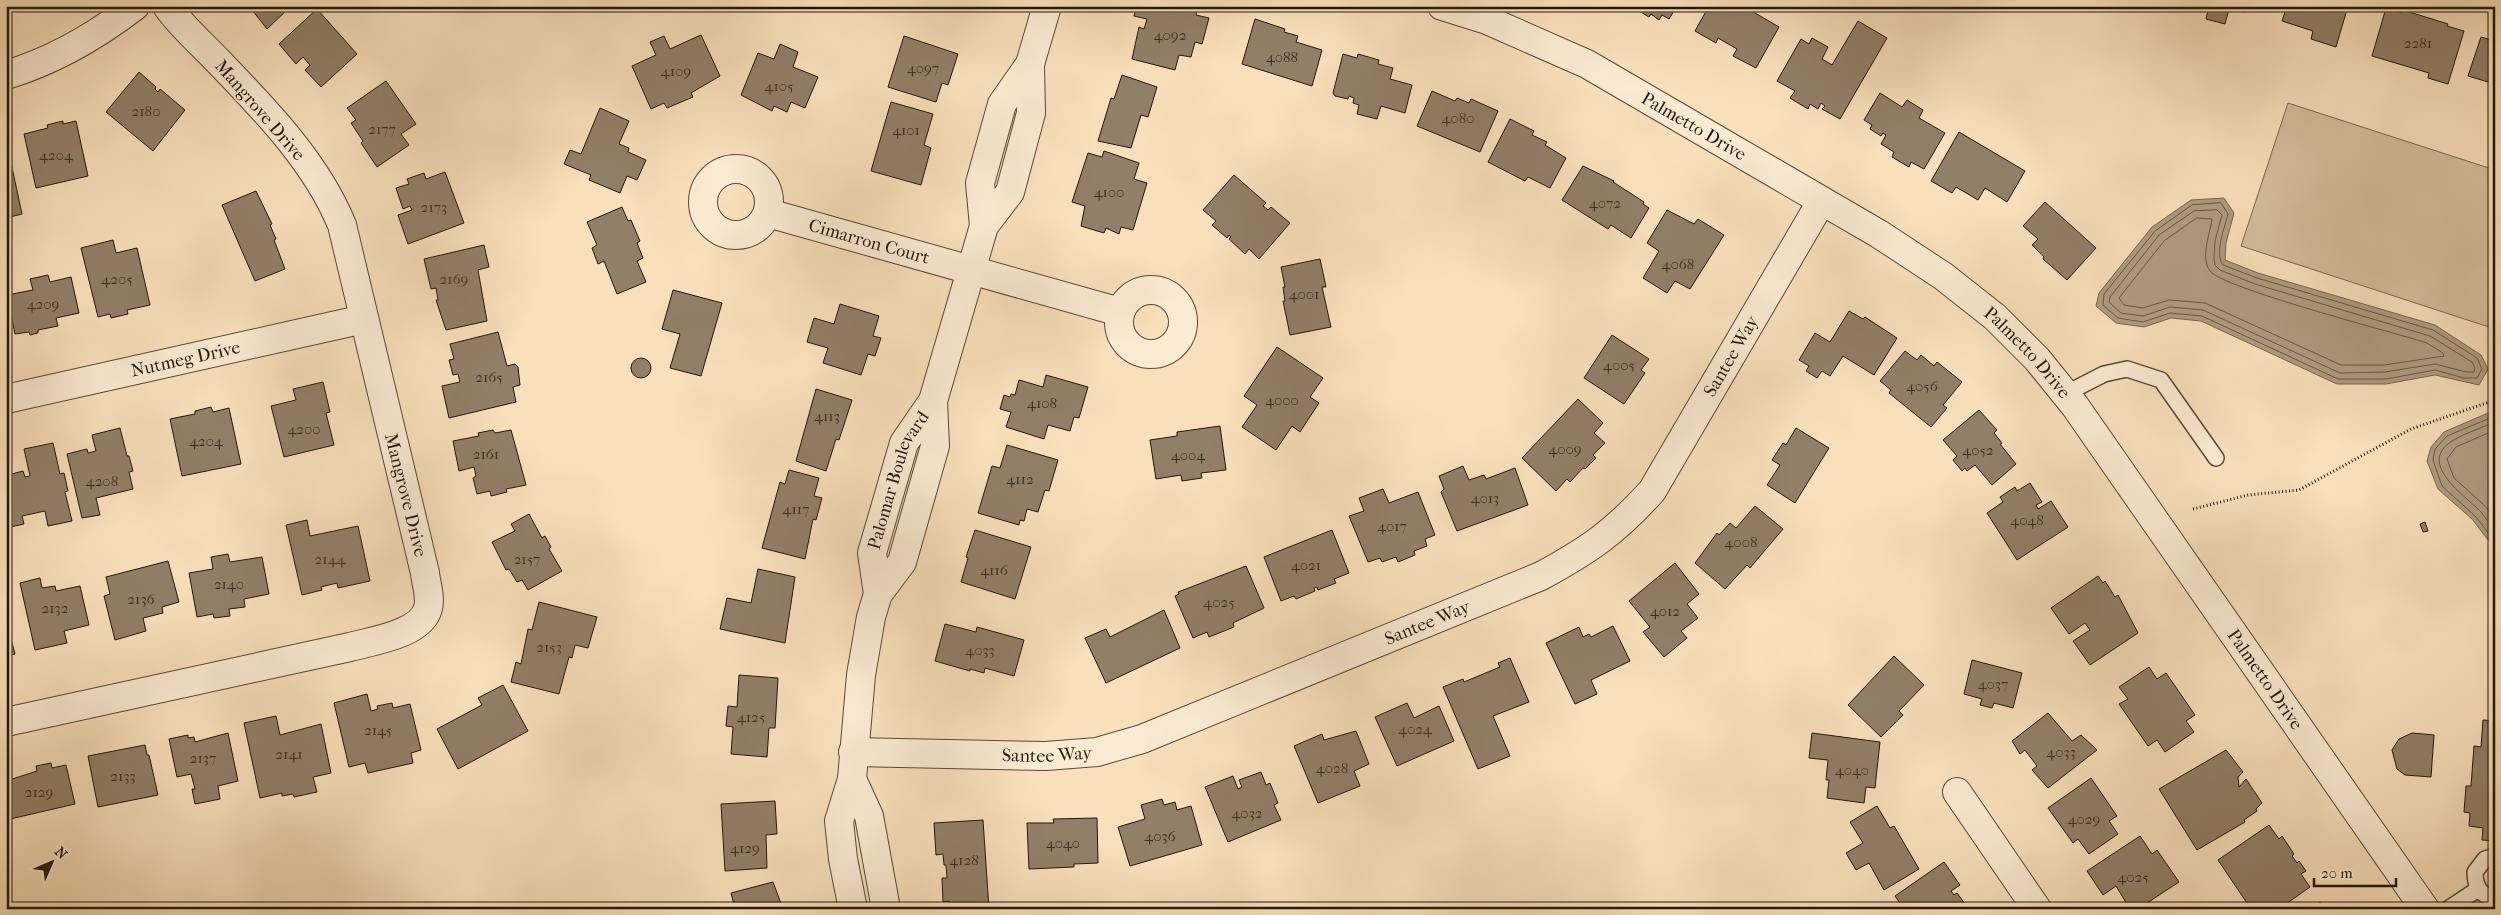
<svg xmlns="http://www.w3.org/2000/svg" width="2501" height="915" font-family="'IM FELL French Canon',serif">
	<rect width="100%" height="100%" fill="#f9e0bb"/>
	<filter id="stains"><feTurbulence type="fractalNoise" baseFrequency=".004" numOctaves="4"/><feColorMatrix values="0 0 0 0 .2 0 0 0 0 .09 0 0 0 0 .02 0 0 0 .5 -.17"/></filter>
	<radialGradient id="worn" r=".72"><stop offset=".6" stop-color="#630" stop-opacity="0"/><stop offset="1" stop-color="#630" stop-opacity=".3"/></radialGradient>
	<!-- green -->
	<path fill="#d5be9e" stroke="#7c6a56" d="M2288 103 2495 170V329L2241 246Z"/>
	<!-- water -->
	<path fill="#b09b80" stroke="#786652" d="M2224 198 2234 213 2226 243 2225 260 2258 273 2435 325 2481 355 2488 369 2479 385 2435 375 2386 384H2337L2201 321 2171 318 2144 327 2116 323 2096 306 2099 293 2152 227 2191 200Z
		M2495 410V549L2472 519 2438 489 2427 461 2431 447 2444 432Z"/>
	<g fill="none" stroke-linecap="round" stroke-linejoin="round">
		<!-- shore -->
		<path stroke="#6a5847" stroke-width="1" d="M2221 203 2228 214C2225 227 2214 253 2223 265L2257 278 2433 330 2477 358 2482 369 2477 378H2464L2435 370 2386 379H2338L2202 316 2170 313 2143 322 2118 318 2103 305 2104 294 2155 231 2192 205Z
			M2217 210 2222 215 2215 241 2214 259 2215 265 2220 270 2255 284 2430 336 2472 362 2475 368 2474 372H2466L2435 364 2385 372 2340 373 2203 310 2170 307 2143 316 2121 313 2109 302 2110 297 2159 235 2194 211Z
			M2197 218 2212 219C2210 234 2200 257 2210 271 2222 288 2396 333 2427 343L2443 353 2444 356 2384 365H2341L2205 303 2169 300 2143 308 2124 305 2119 298 2164 241Z
			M2495 416 2447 436 2435 449 2433 460 2442 486 2475 516 2495 541
			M2495 422C2481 428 2465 433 2452 441 2416 464 2466 496 2481 512 2486 518 2490 525 2495 531
			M2495 430 2456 447 2447 459 2454 478 2485 506 2495 519"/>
	</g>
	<!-- building -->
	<path fill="#927f68" stroke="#23160e" d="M249 6H291L267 29Z
		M1136 6H1198L1196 15 1209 18 1202 44 1195 42 1191 57 1179 55 1175 70 1132 59 1139 27 1144 29 1147 19 1134 16Z
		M1677 6 1669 19 1662 15 1659 20 1651 14 1649 17 1633 7Z
		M1709 6H1743L1779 27 1756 68 1733 56 1737 49 1718 38 1716 43 1695 31Z
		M2209 6H2247L2245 12 2229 9 2225 24 2206 19Z
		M2287 6H2348L2336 47 2311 39 2313 31 2282 21Z
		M2386 8 2402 13 2403 10 2448 24 2447 26 2464 31 2448 84 2428 78 2429 73 2372 56Z
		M317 9 357 54 321 87 305 70 310 65 303 57 296 64 279 44Z
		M1255 19 1285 29 1284 32 1298 36 1296 42 1322 50 1312 86 1242 64Z
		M1858 21 1887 38 1840 119 1822 109 1825 106 1821 103 1818 109 1810 104 1808 109 1790 98 1795 91 1777 81 1801 39 1809 44 1812 38 1828 47 1822 59 1832 65Z
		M701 35 720 76 691 93 693 97 667 108 664 103 651 109 632 66 656 55 650 42 664 36 670 49Z
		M904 36 958 54 948 85 942 83 936 102 888 87Z
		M2481 37 2495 41V84L2468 76Z
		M780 44 798 52 793 67 818 77 805 108 791 102 787 112 774 106 772 111 741 95 758 53 774 59Z
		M1343 54 1357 58 1358 54 1379 60 1378 64 1393 68 1390 79 1412 85 1405 113 1381 106 1377 119 1357 114 1359 105 1353 103 1354 98 1349 96 1348 99 1335 96 1333 93Z
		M139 72 156 87 155 89 158 92 160 89 185 110 153 151 106 112Z
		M1122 75 1157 87 1148 117 1141 115 1131 148 1098 141 1111 98 1114 99Z
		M386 81 416 124 401 134 409 145 377 167 361 143 363 141 351 123 356 120 347 108Z
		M1432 91 1455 101 1457 98 1469 103 1471 99 1498 111 1480 152 1417 126Z
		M1880 93 1902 107 1907 100 1923 110 1919 118 1945 133 1924 169 1911 162 1909 167 1892 157 1894 152 1881 144 1886 135 1883 133 1881 136 1870 129 1872 125 1864 120Z
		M891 102 933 114 924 145 931 148 921 185 871 171Z
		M600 108 629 121 619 144 629 148 628 152 646 160 637 180 627 176 620 193 589 180 591 175 564 164 570 150 581 154Z
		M1510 119 1534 131 1532 135 1547 142 1545 145 1566 158 1550 188 1528 177 1525 181 1488 162Z
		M63 121V124L76 121 88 176 36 188 24 134 48 128 47 125Z
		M1959 132 2025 171 2007 202 1985 188 1978 200 1956 187 1952 193 1931 181Z
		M1104 151 1139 163 1134 179 1147 183 1133 230 1121 227 1119 234 1106 228 1104 233 1081 226 1085 206 1072 202 1088 153 1102 157Z
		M10 158 22 214 6 218V159Z
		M1583 166 1614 181 1613 182 1644 202 1643 204 1649 208 1631 238 1611 225 1608 229 1562 200Z
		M445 172 464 223 408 244 398 215 412 210 410 206 403 209 396 188 409 184 407 179 424 173 426 179Z
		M1234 175 1266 203 1263 206 1268 210 1271 207 1290 223 1259 259 1249 249 1245 254 1229 239 1231 237 1229 235 1227 238 1212 225 1216 221 1203 210Z
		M256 191 272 224 270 225 276 239 274 240 285 269 255 281 222 205Z
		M2045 202 2096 248 2067 280 2043 259 2044 257 2032 245 2038 239 2023 226Z
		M622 207 628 221 631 220 640 241 637 243 643 258 637 261 646 282 617 294 604 261 598 264 592 248 597 245 587 222Z
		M1667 210 1694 224 1698 219 1724 235 1690 289 1675 281 1667 293 1643 278 1659 251 1647 243Z
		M113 240 116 253 137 248 150 305 127 310 128 314 111 318 110 314 98 317 81 248Z
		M484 245 489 267 478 270 487 321 446 330 436 300H438L436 288 431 289 424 259Z
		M1320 259 1326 287H1322L1331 327 1290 335 1283 301H1285L1283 287H1285L1281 267Z
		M48 275 50 282 71 277 79 313 56 318 58 326 38 330V333L30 335 29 332 15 334 7 295 33 290 30 279Z
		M673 290 722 303 701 376 670 368 680 334 662 329Z
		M840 304 879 316 873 336 881 338 875 356 868 354 861 375 823 363 828 348 807 342 814 318 834 324Z
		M1849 311 1863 319 1865 317 1897 338 1874 375 1843 356 1830 376 1822 371 1817 378 1806 371 1809 366 1799 360 1815 333 1830 342Z
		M498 332 507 366 515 364 518 367 520 385 513 387 516 402 449 418 442 386 460 382 458 374 453 375 449 360 454 359 450 344Z
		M1612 335 1649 359 1641 370 1645 373 1624 404 1584 378Z
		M1277 347 1323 378 1310 397 1319 403 1300 432 1292 426 1276 450 1242 427 1257 405 1244 396Z
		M1905 351 1917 360 1921 355 1934 366 1937 362 1962 382 1943 405 1947 408 1931 427 1889 393 1891 390 1880 381Z
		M631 368a10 10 0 1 1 20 0a10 10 0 1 1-20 0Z
		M1046 375 1088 387 1079 418 1074 417 1070 431 1048 425 1044 439 1006 427 1011 412 1000 409 1004 395 1010 397 1011 394 1015 395 1019 380 1043 387Z
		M323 382 330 412 326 413 334 445 284 457 271 406 296 400 293 389Z
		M816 389 852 400 839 440 836 439 826 471 796 461Z
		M1578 399 1603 423 1594 433 1605 443 1593 455 1596 458 1585 469 1583 468 1570 482 1567 479 1556 491 1522 458Z
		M211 407 213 412 229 408 241 464 182 476 170 419 195 414V411Z
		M1979 410 1997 430 1994 433 2002 443 2000 444 2016 464 1992 485 1975 465 1967 471 1965 468 1962 471 1953 460 1957 456 1943 440Z
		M1220 426 1226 470 1201 473 1202 478 1182 481 1181 475 1156 479 1150 440 1177 436V432Z
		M120 428 127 456H129L133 471 129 472 133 489 96 498 100 515 82 518 67 454 87 449 88 453 96 451 92 435Z
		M1796 428 1829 448 1795 503 1767 485 1780 465 1772 460 1783 443 1786 445Z
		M493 430 495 433 511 430 526 485 506 489 507 492 491 496 490 491 477 494 473 478 476 476 474 467 459 471 453 441 479 436 478 433Z
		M53 443 60 474 64 473 68 491 65 492 72 521 48 526 45 511 22 516 24 524 6 528V473L8 475 23 471 25 477 30 476 24 449Z
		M1007 445 1058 460 1049 491 1045 490 1038 512 1027 509 1024 521 1020 520 1019 525 978 513 992 466 1000 468Z
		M1463 466 1469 480 1484 475 1486 479 1515 468 1528 505 1457 531 1441 492 1444 489 1439 476Z
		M789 470 819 478 814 496 822 498 816 520 813 519 805 559 762 548 780 482 785 484Z
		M2030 483 2042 502 2036 505 2038 509 2051 501 2068 527 2017 560 1987 513 2003 502 2000 497 2015 487 2017 491Z
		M1383 489 1389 503 1418 492 1435 535 1425 539 1427 546 1414 551 1415 555 1398 562 1396 557 1382 562 1380 558 1368 562 1349 516 1364 511 1359 498Z
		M1755 506 1783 529 1750 568 1747 565 1725 589 1695 563 1717 533 1719 535 1730 523 1736 528Z
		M529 514 542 538 545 536 551 547 549 549 562 571 528 590 522 580 517 582 509 569 506 570 492 542 515 531 511 524Z
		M307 520 310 536 358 526 370 581 338 588 337 583 321 587 322 590 302 595 286 525Z
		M2425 522 2428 531 2423 532 2420 524Z
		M975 530 1031 547 1015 599 961 582 968 558 966 557Z
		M1332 530 1349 573 1334 579 1336 583 1318 590 1317 587 1314 588 1315 591 1296 599 1294 596 1281 601 1264 557Z
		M228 554 230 562 262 557 269 594 244 599 245 607 229 609 230 616 214 618 213 614 197 617 189 573 213 569 211 557Z
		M168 561 179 602 162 607 163 613 143 618 146 631 115 640 104 596 110 594 106 577Z
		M1675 563 1699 594 1687 604 1698 618 1681 631 1687 638 1664 657 1643 632 1650 627 1629 601Z
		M1246 566 1264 608 1233 623 1234 627 1209 637 1207 632 1193 638 1175 596 1179 594 1178 592Z
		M758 569 795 577 785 643 720 629 727 598 751 603Z
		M2098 576 2103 583 2105 581 2115 597 2118 595 2138 633 2090 665 2073 641 2090 630 2085 623 2069 634 2051 608Z
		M40 578 42 588 55 586 56 591 80 586 89 625 64 631 67 643 35 650 20 583Z
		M539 602 597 617 588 648 575 645 572 658 569 657 559 694 511 682 516 662 521 664 528 629 532 630Z
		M1164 610 1180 648 1106 683 1085 638 1106 629 1110 637Z
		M6 619 15 654 6 656Z
		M945 624 976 632 977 627 1024 640 1014 676 985 668 984 673 970 669V671L935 661Z
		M1613 626 1630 661 1591 680 1597 694 1575 704 1546 643 1579 627 1583 637 1589 634 1591 637Z
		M1894 656 1924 685 1899 711 1903 715 1881 737 1848 705Z
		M1510 658 1529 702 1493 716 1510 756 1478 769 1443 687 1463 679 1464 682 1500 667 1498 663Z
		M1972 660 2022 673 2013 708 1994 703 1992 708 1980 705 1982 699 1964 694Z
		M2149 667 2157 679 2166 673 2195 715 2186 721 2194 732 2165 752 2157 740 2148 746 2119 704 2128 699 2119 687Z
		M739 675 778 678 775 728H769L767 757 731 754 733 727 726 726 728 706 737 707Z
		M503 685 528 731 458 769 437 729 482 705 478 698Z
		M367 694 371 711 378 709 377 706 392 703 393 708 410 704 421 750 411 753 413 763 368 773 365 763 349 767 334 703Z
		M1407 703 1414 718 1439 706 1454 741 1397 766 1375 717Z
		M2048 713 2072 741 2081 735 2097 750 2048 788 2032 770 2037 766 2025 750 2020 754 2012 741Z
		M276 716 280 735 321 724 331 773 313 777 317 792 294 797 293 794 282 796V793L260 798 244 723Z
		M2483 720 2495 721V841L2482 840 2483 828 2469 826 2470 813 2464 812 2466 786H2471L2474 746 2481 747Z
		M1356 731 1369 764 1354 771 1360 786 1318 803 1294 746 1322 734 1324 740Z
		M228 733 238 781 218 786 220 799 195 804 192 789H195L191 774 177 777 169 739 188 735V738L194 737 195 742Z
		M1812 733 1880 742 1875 788 1866 787 1864 803 1827 798 1829 780H1826L1828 760 1809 758Z
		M2412 733 2434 735 2431 777 2405 775 2397 769 2392 750 2399 739Z
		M145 745 147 755H149L158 795 98 807 88 756Z
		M2226 750 2243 772 2238 777 2239 787 2246 779 2262 803 2256 809 2257 811 2244 820 2245 822 2197 850 2159 789Z
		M51 763 52 768 66 765 75 804 6 820V781L37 771 36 766Z
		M1261 772 1266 785 1270 783 1278 803 1274 805 1281 820 1228 842 1205 787 1233 776 1238 789 1242 787 1239 780Z
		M2091 778 2117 816 2109 821 2118 834 2089 854 2078 839 2073 843 2048 808Z
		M1162 799 1164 805 1175 802 1177 810 1191 806 1202 845 1130 866 1118 827 1145 819 1141 805Z
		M775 801 777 834 766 835 767 868 725 871 721 804Z
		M1877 806 1890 828 1894 826 1919 869 1884 890 1869 863 1856 870 1846 853 1863 843 1850 822Z
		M1097 818 1098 863 1074 864V867L1029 869 1027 823H1054L1053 819Z
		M983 820 989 909H949V901L943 902 942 878H947L946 865H944L943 854 936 855 934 823Z
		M2269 825 2279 839 2282 836 2294 854 2292 856 2297 863 2299 861 2306 871 2301 874 2310 887 2279 909H2251L2218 860Z
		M2140 836 2152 854 2157 850 2179 882 2141 907 2140 905 2130 909 2116 886 2103 895 2087 871Z
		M1944 862 1960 885 1951 891 1954 895 1957 893 1968 908 1904 909 1895 896Z
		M773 882 783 909H735L731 893Z
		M2320 902 2325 909H2311Z"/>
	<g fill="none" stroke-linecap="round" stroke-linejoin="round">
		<!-- service casing -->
		<g stroke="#584839" stroke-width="18">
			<path id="service" d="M2065 394 2104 374 2127 369 2161 380 2216 458
				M2495 856 2485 859 2475 872C2475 886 2480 896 2495 898
				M2448 909 2478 889"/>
		</g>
		<!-- minor casing -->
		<g stroke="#584839" stroke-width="30">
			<g id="minor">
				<path id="s1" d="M1442 6 1487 20 1587 64 1879 234 1943 276 1995 317 2037 359 2075 406 2425 909"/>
				<path d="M6 75C53 61 96 36 135 6"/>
				<circle cx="736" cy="202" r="33"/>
				<path id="s2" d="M768 213 1120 312"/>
				<path d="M984 226 980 183 1002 104 1030 64"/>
				<circle cx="1151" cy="322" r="32"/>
				<path id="s3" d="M6 399 364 319"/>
				<path id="s4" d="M878 594 872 553 904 443 933 401"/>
				<path d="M6 722 350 647C372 641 422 634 428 608 431 598 426 583 425 573L342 225C316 162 266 111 219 62 201 43 182 27 167 6"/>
				<path id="s5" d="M853 752 1046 756 1097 752 1142 739 1541 576C1589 550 1615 532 1652 491L1821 202"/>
				<path d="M852 779 869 816 886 909"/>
				<path d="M1957 792 2037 909"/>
				<path d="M853 909 843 859 839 821 852 779 861 675 871 617 878 594 902 562 935 446 933 401 984 226 1010 192 1031 113 1030 64 1047 6"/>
			</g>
		</g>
		<!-- path -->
		<path stroke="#23160e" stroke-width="3" stroke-dasharray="1 2.5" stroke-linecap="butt" d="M2193 509 2248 495 2299 490 2411 429 2495 400"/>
		<!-- service -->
		<use href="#service" stroke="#fbebd3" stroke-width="15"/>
		<!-- minor -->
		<use href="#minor" stroke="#fbebd3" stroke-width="28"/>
	</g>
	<g text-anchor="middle" stroke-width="4" stroke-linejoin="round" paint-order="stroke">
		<!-- number labels -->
		<g font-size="15" fill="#3f3024">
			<text x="1170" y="40">4092</text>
			<text x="2418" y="48">2281</text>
			<text x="1282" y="62">4088</text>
			<text x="923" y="73">4097</text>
			<text x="676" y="76">4109</text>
			<text x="779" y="91">4105</text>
			<text x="146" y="116">2180</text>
			<text x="1458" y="123">4080</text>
			<text x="382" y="134">2177</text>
			<text x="906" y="135">4101</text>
			<text x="56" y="160">4204</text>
			<text x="1109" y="197">4100</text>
			<text x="1605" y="208">4072</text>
			<text x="434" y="212">2173</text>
			<text x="1678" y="269">4068</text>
			<text x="117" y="284">4205</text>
			<text x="454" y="284">2169</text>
			<text x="1304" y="299">4001</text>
			<text x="43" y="309">4209</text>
			<text x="1619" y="370">4005</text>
			<text x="489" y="382">2165</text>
			<text x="1922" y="391">4056</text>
			<text x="1282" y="405">4000</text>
			<text x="1042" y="408">4108</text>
			<text x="827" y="421">4113</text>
			<text x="304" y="434">4200</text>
			<text x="206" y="446">4204</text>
			<text x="1565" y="454">4009</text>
			<text x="1978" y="455">4052</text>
			<text x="486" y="459">2161</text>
			<text x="1188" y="460">4004</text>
			<text x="1020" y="484">4112</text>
			<text x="102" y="486">4208</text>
			<text x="1485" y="503">4013</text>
			<text x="796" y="514">4117</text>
			<text x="2027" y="525">4048</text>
			<text x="1392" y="531">4017</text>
			<text x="1741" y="547">4008</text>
			<text x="330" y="564">2144</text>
			<text x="527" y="564">2157</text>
			<text x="1306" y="570">4021</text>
			<text x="994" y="575">4116</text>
			<text x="229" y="589">2140</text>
			<text x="141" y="604">2136</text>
			<text x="1219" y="607">4025</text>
			<text x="55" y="613">2132</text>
			<text x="1665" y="616">4012</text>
			<text x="549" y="652">2153</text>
			<text x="980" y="655">4033</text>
			<text x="1993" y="689">4037</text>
			<text x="751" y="722">4125</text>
			<text x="1415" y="734">4024</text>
			<text x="378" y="735">2145</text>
			<text x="2061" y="757">4033</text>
			<text x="289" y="759">2141</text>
			<text x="203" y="763">2137</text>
			<text x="1332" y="773">4028</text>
			<text x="1852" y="775">4040</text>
			<text x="123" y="781">2133</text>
			<text x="39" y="797">2129</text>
			<text x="1247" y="818">4032</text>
			<text x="2084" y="824">4029</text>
			<text x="1160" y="841">4036</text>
			<text x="1063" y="848">4040</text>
			<text x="745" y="853">4129</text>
			<text x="964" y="865">4128</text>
			<text x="2133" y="882">4025</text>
		</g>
		<!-- street labels -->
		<g font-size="18" fill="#23160e" stroke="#fbebd3">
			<text transform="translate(260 110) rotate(49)" y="6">Mangrove Drive</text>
			<text dy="6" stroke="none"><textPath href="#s1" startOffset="280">Palmetto Drive</textPath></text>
			<text dy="6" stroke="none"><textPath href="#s2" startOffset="105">Cimarron Court</textPath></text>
			<text dy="6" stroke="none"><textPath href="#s1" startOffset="685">Palmetto Drive</textPath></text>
			<text dy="6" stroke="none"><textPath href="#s5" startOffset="1019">Santee Way</textPath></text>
			<text dy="6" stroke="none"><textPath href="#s3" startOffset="184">Nutmeg Drive</textPath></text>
			<text dy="6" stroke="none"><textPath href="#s4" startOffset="119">Palomar Boulevard</textPath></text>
			<text transform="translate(406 495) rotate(76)" y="6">Mangrove Drive</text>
			<text dy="6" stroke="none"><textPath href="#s5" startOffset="599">Santee Way</textPath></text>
			<text dy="6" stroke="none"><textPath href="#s1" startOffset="1090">Palmetto Drive</textPath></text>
			<text dy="6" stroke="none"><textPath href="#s5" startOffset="194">Santee Way</textPath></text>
		</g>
	</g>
	<!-- margin -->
	<rect width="2501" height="915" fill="none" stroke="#f9e0bb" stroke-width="25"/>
	<rect x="8" y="8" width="2486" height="900" fill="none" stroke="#23160e" stroke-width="2.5"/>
	<rect x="12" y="12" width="2476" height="890" fill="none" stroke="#23160e"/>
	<!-- north arrow -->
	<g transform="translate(52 862) rotate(45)" stroke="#fbebd3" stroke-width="4" paint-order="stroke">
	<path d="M0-4L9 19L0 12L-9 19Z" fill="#23160e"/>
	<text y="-8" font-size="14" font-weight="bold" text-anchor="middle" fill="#23160e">N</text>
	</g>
	<!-- scale -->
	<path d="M2314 878v8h82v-8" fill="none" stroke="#23160e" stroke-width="2.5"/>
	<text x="2321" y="878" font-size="15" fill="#23160e" stroke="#fbebd3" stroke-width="4" paint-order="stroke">20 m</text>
	<rect width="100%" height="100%" filter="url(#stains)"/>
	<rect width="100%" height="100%" fill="url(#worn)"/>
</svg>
